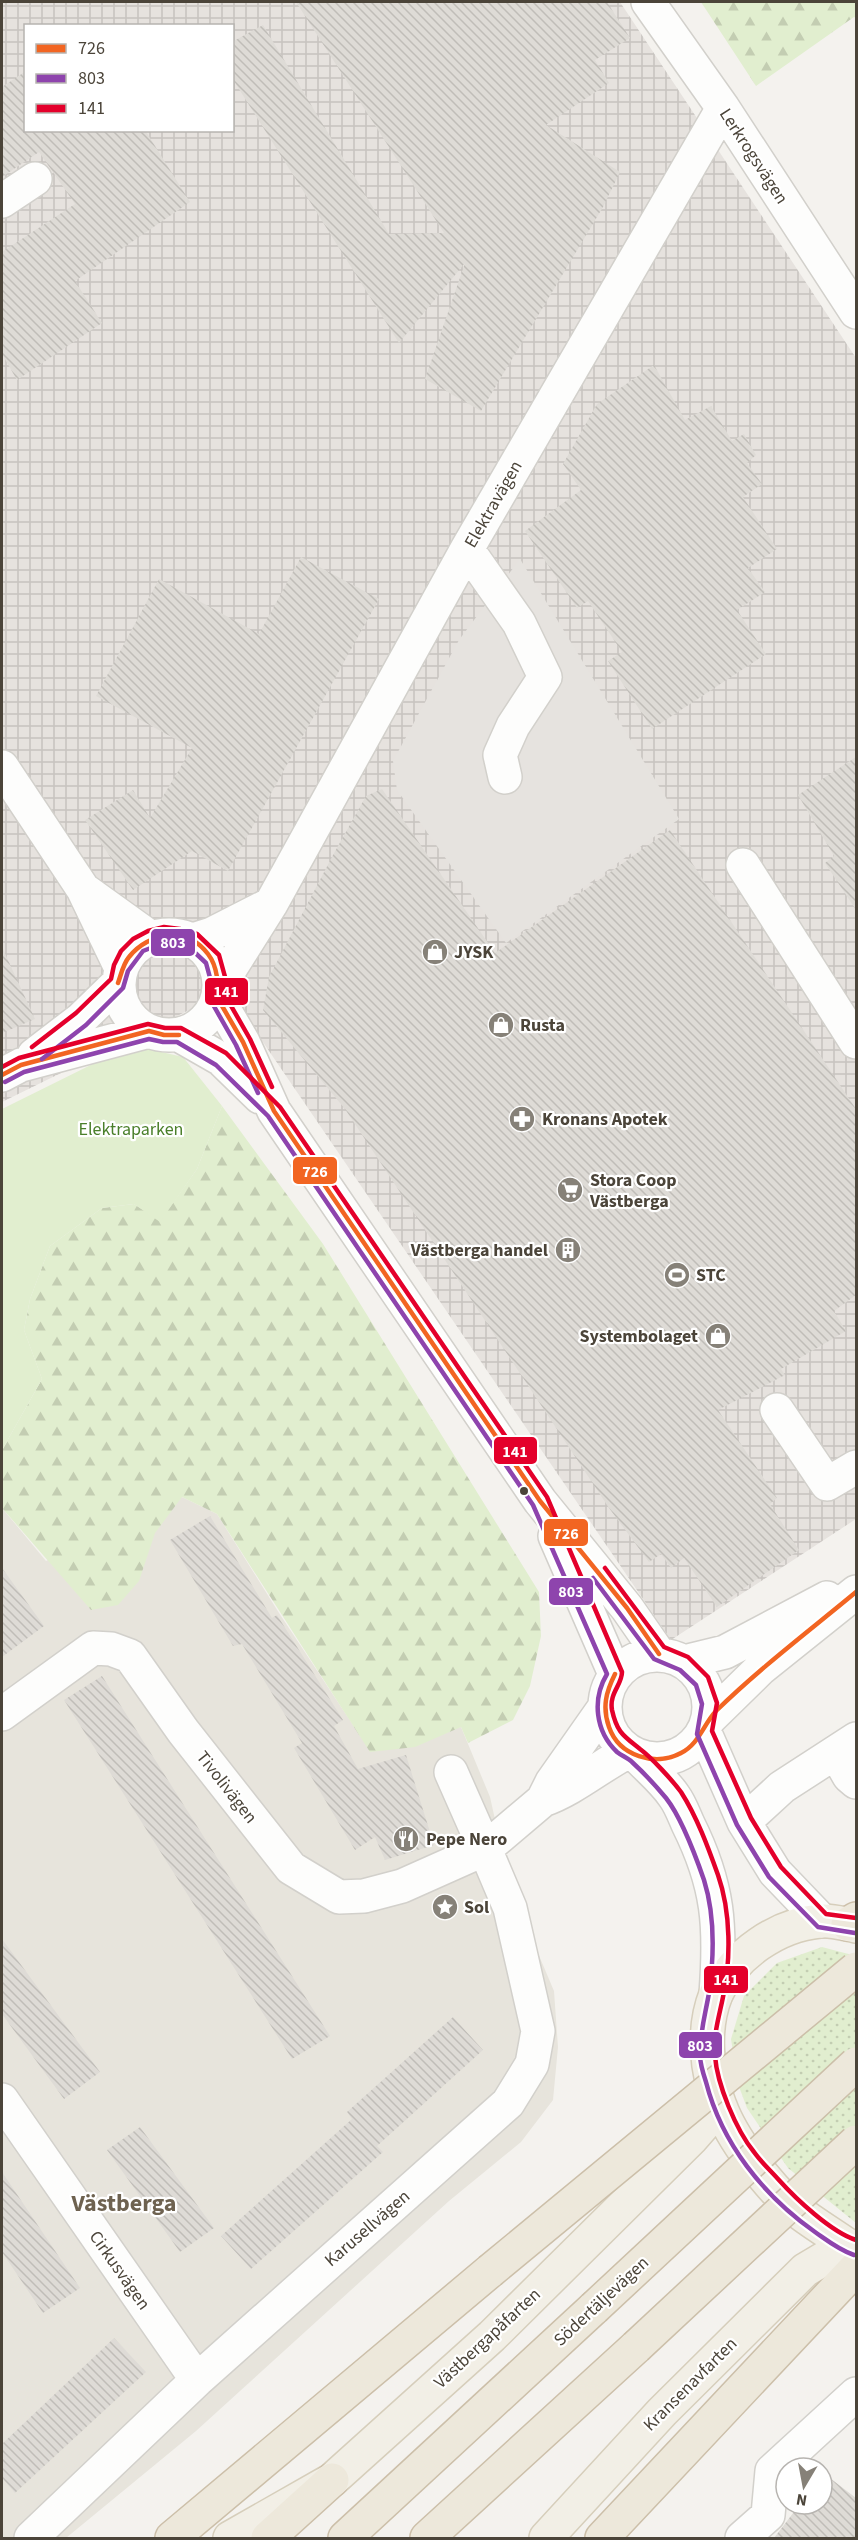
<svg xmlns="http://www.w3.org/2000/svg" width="858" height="2540" font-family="'Source Sans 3',sans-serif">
	<defs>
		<pattern id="industrial-grid" width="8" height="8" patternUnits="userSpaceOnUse" patternTransform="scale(1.5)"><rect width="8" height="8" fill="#e6e2de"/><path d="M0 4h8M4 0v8" fill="none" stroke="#c7c3bf"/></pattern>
		<pattern id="grass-dots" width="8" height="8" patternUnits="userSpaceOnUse" patternTransform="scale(1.5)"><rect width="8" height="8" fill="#e1eecf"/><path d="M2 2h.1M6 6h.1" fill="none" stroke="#c3cdb2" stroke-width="1.8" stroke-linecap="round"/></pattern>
		<pattern id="forest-firs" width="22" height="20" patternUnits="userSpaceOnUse" patternTransform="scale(1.5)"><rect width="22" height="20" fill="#e1eecf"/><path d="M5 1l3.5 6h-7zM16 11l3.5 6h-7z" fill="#c3cdb2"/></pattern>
		<pattern id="building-back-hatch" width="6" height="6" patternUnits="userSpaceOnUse" patternTransform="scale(1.5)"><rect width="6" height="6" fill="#dedbd6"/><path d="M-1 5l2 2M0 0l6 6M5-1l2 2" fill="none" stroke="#c0bdb8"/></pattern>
	</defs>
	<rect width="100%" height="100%" fill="#f4f2ee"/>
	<!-- residential -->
	<path fill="#e7e4dc" d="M182 1497 217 1514 279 1613 361 1737 461 1727 490 1797 510 1887 554 1991 558 2047 553 2100 521 2142 449 2201 196 2431 66 2538H2V1508L46 1561Z"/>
	<!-- industrial -->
	<path fill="url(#industrial-grid)" fill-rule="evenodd" d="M2 2H620L856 358V1519L671 1640 228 991 2 1102ZM26 26H232V130H26Z"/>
	<!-- grass -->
	<path fill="url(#grass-dots)" d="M822 1947 856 1956V2223L788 2168 747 2108 738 2084 731 2039 744 1996 777 1963Z"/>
	<!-- forest -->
	<path fill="url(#forest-firs)" d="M701 2H856V18L854 17 756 86Z
		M222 1106 323 1244 539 1592 541 1636 530 1686 513 1720 468 1743 461 1727 415 1747 370 1752 217 1514 182 1497 155 1533 139 1581 118 1605 91 1610 2 1508V1450L42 1379 24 1330 30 1299 50 1246 102 1208 134 1204 160 1221 197 1169Z"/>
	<!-- park -->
	<path fill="#e1eecf" d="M144 1048 183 1057 222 1106 197 1169 160 1222 134 1204 102 1208 50 1246 30 1299 24 1330 42 1379 2 1450V1109L113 1054Z"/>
	<!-- parking -->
	<path fill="#e6e3df" d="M520 559 679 819 506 943 397 790 393 761 459 640Z"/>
	<!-- building -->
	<path fill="url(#building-back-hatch)" d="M296 2H607L630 38 595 60 609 83 546 125 620 172 603 207 481 411 425 379 465 263 399 343 232 78V42L263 25 389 234 444 233Z
		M26 71V130H145L190 202 75 281 102 323 17 380 2 354V252L75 204 39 152 2 177V87Z
		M654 365 685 420 711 406 732 441 744 434 756 455 747 463 762 484 743 497 777 549 748 568 765 592 737 610 766 654 652 729 608 661 622 652 588 601 577 608 525 531 581 490 563 464 597 404Z
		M301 557 379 599 228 871 192 851 133 890 85 820 133 790 150 818 192 748 96 696 159 579 259 634Z
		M856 757V910L825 863 834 856 798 795Z
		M382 789 495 953 670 830 856 1109V1295L834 1311 846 1331 781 1369 785 1375 718 1410 777 1498 770 1504 799 1550 717 1607 684 1558 671 1568 661 1554 649 1562 609 1508 345 1109 263 1010 269 977 333 855 366 796Z
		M2 947 35 1019 2 1033Z
		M210 1516 272 1618 277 1615 343 1720 334 1726 358 1769 406 1755 434 1845 385 1860 375 1837 355 1850 294 1748 302 1743 242 1644 233 1646 170 1540Z
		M2 1568 44 1626 2 1657Z
		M102 1676 330 2036 292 2059 64 1700Z
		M2 1939 100 2072 64 2099 2 2014Z
		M453 2017 483 2050 377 2146 383 2152 251 2269 221 2236 352 2119 347 2112Z
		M140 2127 214 2228 180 2252 107 2150Z
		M2 2172 80 2288 43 2313 2 2252Z
		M114 2338 146 2372 15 2493 2 2478V2444Z
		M822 2472 856 2498V2538H774L800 2504H822Z"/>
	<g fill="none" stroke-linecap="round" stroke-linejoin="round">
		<!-- minor casing -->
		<g stroke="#d2d0cb" stroke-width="36">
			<path id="minor" d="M648 2 723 108 856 312
				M2 201 35 179
				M467 549 519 623 545 677 513 726 500 755 505 777
				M2 767 83 889 121 968
				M743 865 856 1042
				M87 892 151 938
				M119 985a50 50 0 1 1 100 0a50 50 0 1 1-100 0Z
				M193 940 212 934 271 904
				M220 985 271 904 467 549 723 108
				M218 999 243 1042 274 1111 540 1501 627 1608 659 1654
				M179 1035 221 1059 260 1097
				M34 1055 81 1019 118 983
				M2 1075 21 1065 149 1031
				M777 1410 827 1484 856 1467
				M555 1536 615 1674
				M605 1707a52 52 0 1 1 104 0a52 52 0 1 1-104 0Z
				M684 1662 725 1652 827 1598
				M604 1708 552 1782 543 1800C574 1789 600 1766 629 1751
				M2 1714 93 1648 111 1649 130 1656 183 1731 291 1868 339 1897 364 1896 402 1886 485 1849 451 1772
				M710 1718 760 1669 856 1592
				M704 1731 744 1822 775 1872 822 1921
				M836 1753 849 1776 856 1782
				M636 1755C648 1768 664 1781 674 1796 680 1804 684 1815 688 1824 719 1886 721 1927 716 1994
				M744 1822 782 1787 856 1739
				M2 2100 197 2380
				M31 2538 197 2380 508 2103 532 2064 538 2031 510 1908 485 1849 543 1800
				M742 2538 768 2515 772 2471 856 2394"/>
		</g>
		<!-- major casing -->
		<g stroke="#d6cebb" stroke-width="36">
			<path id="major" d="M856 1926C845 1924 832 1920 820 1921 778 1925 734 1954 716 1994 702 2029 706 2072 720 2106 732 2139 768 2186 795 2209 811 2222 830 2233 847 2245L856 2248
				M230 2538 332 2480 492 2336 692 2138 720 2106
				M546 2538 662 2412 805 2270 847 2245"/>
		</g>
		<!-- highway casing -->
		<g stroke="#ccbfa9" stroke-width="36">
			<path id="highway" d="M848 1924 856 1919
				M172 2538 490 2271
				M268 2538 332 2480
				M345 2538 594 2308
				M427 2538 636 2347
				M602 2538 856 2268"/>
		</g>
		<!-- minor -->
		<use href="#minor" stroke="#fdfdfc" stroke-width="33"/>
		<!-- major -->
		<use href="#major" stroke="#f2efe6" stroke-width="33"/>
		<!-- highway -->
		<use href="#highway" stroke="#ede8db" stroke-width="33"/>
		<!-- highway-bridge casing -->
		<g stroke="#ccbfa9" stroke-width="36" stroke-linecap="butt">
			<path id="highway-bridge" d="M490 2271 856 1969
				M594 2308 856 2064
				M636 2347 856 2142"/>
		</g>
		<!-- highway-bridge -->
		<use href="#highway-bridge" stroke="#ede8db" stroke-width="33"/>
		<!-- bus-1 casing -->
		<g stroke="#fff" stroke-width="9">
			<path id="bus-1" d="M118 983C121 975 123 964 129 957 149 932 187 926 208 954 218 967 218 984 218 999
				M218 999 243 1042 274 1111 540 1501 627 1608 659 1654
				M2 1075 21 1065 149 1031 164 1035H179
				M615 1674C606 1692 602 1707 609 1727 619 1756 655 1767 681 1753 699 1744 703 1725 716 1711 760 1668 809 1631 856 1592"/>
		</g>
		<!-- bus-2 casing -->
		<g stroke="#fff" stroke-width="9">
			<path id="bus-2" d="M42 1059 86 1025 123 988 128 971 143 951 166 942 177 943 189 947 206 963 212 985 211 1001 236 1045 258 1093
				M5 1082 24 1072 149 1039 163 1042H177L216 1065 268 1116 533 1505 607 1674C592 1699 595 1731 617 1752 622 1756 628 1758 632 1762 644 1773 656 1786 666 1798 681 1817 696 1857 704 1880 715 1915 714 1957 709 1993 705 2016 700 2031 700 2055 700 2064 703 2073 706 2082 722 2144 763 2195 815 2232 828 2241 839 2250 854 2255
				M593 1578 654 1659 680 1670 696 1685 702 1704 697 1734 737 1825 769 1877 818 1927 855 1933"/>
		</g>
		<!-- bus-3 casing -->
		<g stroke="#fff" stroke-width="9">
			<path id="bus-3" d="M32 1047 76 1013 111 979 114 965 121 951 133 939 148 931 164 927 180 929 197 934 219 955 227 984 226 997 250 1039 272 1087
				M2 1067 19 1058 148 1024 165 1028H181L226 1053 280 1107 547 1497 622 1672C622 1685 609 1693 612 1710 617 1733 624 1736 640 1749 652 1758 672 1780 681 1792 697 1817 708 1847 718 1875 731 1912 731 1960 723 1997 719 2017 713 2035 715 2056 717 2084 736 2130 754 2152 761 2162 770 2170 778 2179 796 2199 831 2232 856 2240
				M605 1568 664 1647 688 1657 708 1677 717 1703 712 1731 751 1818 781 1867 826 1914 856 1918"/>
		</g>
		<!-- bus-1 -->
		<use href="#bus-1" stroke="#f26522" stroke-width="4.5"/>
		<!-- bus-2 -->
		<use href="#bus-2" stroke="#8e44ad" stroke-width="4.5"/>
		<!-- bus-3 -->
		<use href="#bus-3" stroke="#e4002b" stroke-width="4.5"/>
	</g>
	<!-- icons -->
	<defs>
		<g id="shop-disc" transform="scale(1.35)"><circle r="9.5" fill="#868178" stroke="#fff"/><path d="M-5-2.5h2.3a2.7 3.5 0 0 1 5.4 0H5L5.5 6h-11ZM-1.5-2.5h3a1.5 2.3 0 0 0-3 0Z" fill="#fff"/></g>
		<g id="pharmacy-disc" transform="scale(1.35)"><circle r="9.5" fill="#868178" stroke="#fff"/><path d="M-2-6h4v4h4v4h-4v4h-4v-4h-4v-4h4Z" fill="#fff"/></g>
		<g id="supermarket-disc" transform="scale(1.35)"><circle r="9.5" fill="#868178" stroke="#fff"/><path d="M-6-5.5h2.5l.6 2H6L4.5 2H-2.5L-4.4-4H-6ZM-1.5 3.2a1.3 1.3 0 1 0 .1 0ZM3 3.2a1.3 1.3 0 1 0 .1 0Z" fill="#fff"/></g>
		<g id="building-disc" transform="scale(1.35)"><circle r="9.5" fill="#868178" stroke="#fff"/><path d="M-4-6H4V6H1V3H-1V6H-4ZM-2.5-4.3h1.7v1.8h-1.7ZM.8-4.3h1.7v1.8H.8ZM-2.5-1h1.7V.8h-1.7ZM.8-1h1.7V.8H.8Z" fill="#fff"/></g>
		<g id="stadium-disc" transform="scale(1.35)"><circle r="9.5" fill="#868178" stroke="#fff"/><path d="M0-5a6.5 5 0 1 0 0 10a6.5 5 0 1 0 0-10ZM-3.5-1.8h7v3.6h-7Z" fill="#fff"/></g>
		<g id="restaurant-disc" transform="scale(1.35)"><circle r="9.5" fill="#868178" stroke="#fff"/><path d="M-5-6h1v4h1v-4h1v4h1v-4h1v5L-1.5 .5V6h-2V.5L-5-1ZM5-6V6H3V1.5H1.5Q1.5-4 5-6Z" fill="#fff"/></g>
		<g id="sight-disc" transform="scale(1.35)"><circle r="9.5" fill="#868178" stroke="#fff"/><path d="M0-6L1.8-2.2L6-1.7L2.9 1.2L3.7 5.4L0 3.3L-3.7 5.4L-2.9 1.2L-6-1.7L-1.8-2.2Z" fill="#fff"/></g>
	</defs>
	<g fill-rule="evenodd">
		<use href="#shop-disc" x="435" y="952"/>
		<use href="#shop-disc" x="501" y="1025"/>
		<use href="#pharmacy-disc" x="522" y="1119"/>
		<use href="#supermarket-disc" x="570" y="1190"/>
		<use href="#building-disc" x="568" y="1250"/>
		<use href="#stadium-disc" x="677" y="1275"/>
		<use href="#shop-disc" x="718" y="1336"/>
		<use href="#restaurant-disc" x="406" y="1839"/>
		<use href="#sight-disc" x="445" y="1907"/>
	</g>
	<!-- markers -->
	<circle fill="#4b4439" stroke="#fff" stroke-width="2" cx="524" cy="1491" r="5"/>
	<g text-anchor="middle" stroke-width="4.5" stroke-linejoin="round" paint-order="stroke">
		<!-- street labels -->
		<g font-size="18" fill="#4b4439" stroke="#fff">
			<text transform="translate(754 156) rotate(57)" y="6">Lerkrogsvägen</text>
			<text transform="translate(493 504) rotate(-60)" y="6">Elektravägen</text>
			<text transform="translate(227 1787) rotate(52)" y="6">Tivolivägen</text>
			<text transform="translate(367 2228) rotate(-41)" y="6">Karusellvägen</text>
			<text transform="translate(120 2270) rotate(55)" y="6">Cirkusvägen</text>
			<text transform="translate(601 2301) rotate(-43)" y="6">Södertäljevägen</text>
			<text transform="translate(487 2338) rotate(-43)" y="6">Västbergapåfarten</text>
			<text transform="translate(690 2384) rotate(-45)" y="6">Kransenavfarten</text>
		</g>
		<!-- poi labels -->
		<g font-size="18" font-weight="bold" fill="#4b4439" stroke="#fff" text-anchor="start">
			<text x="454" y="958">JYSK</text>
			<text x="520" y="1031">Rusta</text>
			<text x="542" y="1125">Kronans Apotek</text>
			<text x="590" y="1186">Stora Coop<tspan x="590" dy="21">Västberga</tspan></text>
			<text x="548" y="1256" text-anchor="end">Västberga handel</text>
			<text x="696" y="1281">STC</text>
			<text x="698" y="1342" text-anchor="end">Systembolaget</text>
			<text x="426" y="1845">Pepe Nero</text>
			<text x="464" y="1913">Sol</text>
		</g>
		<!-- park labels -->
		<g font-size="18" fill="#4a7f2a" stroke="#fff">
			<text x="131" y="1135">Elektraparken</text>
		</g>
		<!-- district labels -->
		<g font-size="24" font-weight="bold" fill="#6e6250" stroke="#fff">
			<text x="124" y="2211">Västberga</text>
		</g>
	</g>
	<g stroke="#fff" stroke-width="2">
		<rect x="150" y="928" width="46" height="29" rx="6" fill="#8e44ad"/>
		<rect x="204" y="977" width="45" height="29" rx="6" fill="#e4002b"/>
		<rect x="292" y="1156" width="46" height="29" rx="6" fill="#f26522"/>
		<rect x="493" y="1436" width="45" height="29" rx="6" fill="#e4002b"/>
		<rect x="543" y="1518" width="46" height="29" rx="6" fill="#f26522"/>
		<rect x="548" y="1577" width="46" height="29" rx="6" fill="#8e44ad"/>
		<rect x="703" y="1965" width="46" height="29" rx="6" fill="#e4002b"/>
		<rect x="678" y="2031" width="45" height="28" rx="6" fill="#8e44ad"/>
	</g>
	<g font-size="16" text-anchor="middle" font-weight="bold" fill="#fff">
		<text x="173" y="948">803</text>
		<text x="226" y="997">141</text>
		<text x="315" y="1177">726</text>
		<text x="515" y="1457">141</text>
		<text x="566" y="1539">726</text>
		<text x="571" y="1597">803</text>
		<text x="726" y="1985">141</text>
		<text x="700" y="2051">803</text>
	</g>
	<!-- border -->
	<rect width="858" height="2540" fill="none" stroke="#4b4439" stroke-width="6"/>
	<!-- legend -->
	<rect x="24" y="24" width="210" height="108" fill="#ffffff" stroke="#b7b4b0" stroke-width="1.5"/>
	<rect x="36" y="44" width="30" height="9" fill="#f26522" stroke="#b7b4b0" stroke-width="1.5"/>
	<text x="78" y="54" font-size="18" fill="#4b4439">726</text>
	<rect x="36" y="74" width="30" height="9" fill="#8e44ad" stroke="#b7b4b0" stroke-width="1.5"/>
	<text x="78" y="84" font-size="18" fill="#4b4439">803</text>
	<rect x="36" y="104" width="30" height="9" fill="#e4002b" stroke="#b7b4b0" stroke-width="1.5"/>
	<text x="78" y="114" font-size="18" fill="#4b4439">141</text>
	<!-- north arrow -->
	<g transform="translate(804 2486) rotate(190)"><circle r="28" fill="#ffffff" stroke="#b7b4b0" stroke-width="1.5"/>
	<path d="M0-4.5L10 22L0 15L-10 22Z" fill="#868178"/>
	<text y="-9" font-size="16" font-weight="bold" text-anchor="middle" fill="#4b4439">N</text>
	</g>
</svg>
